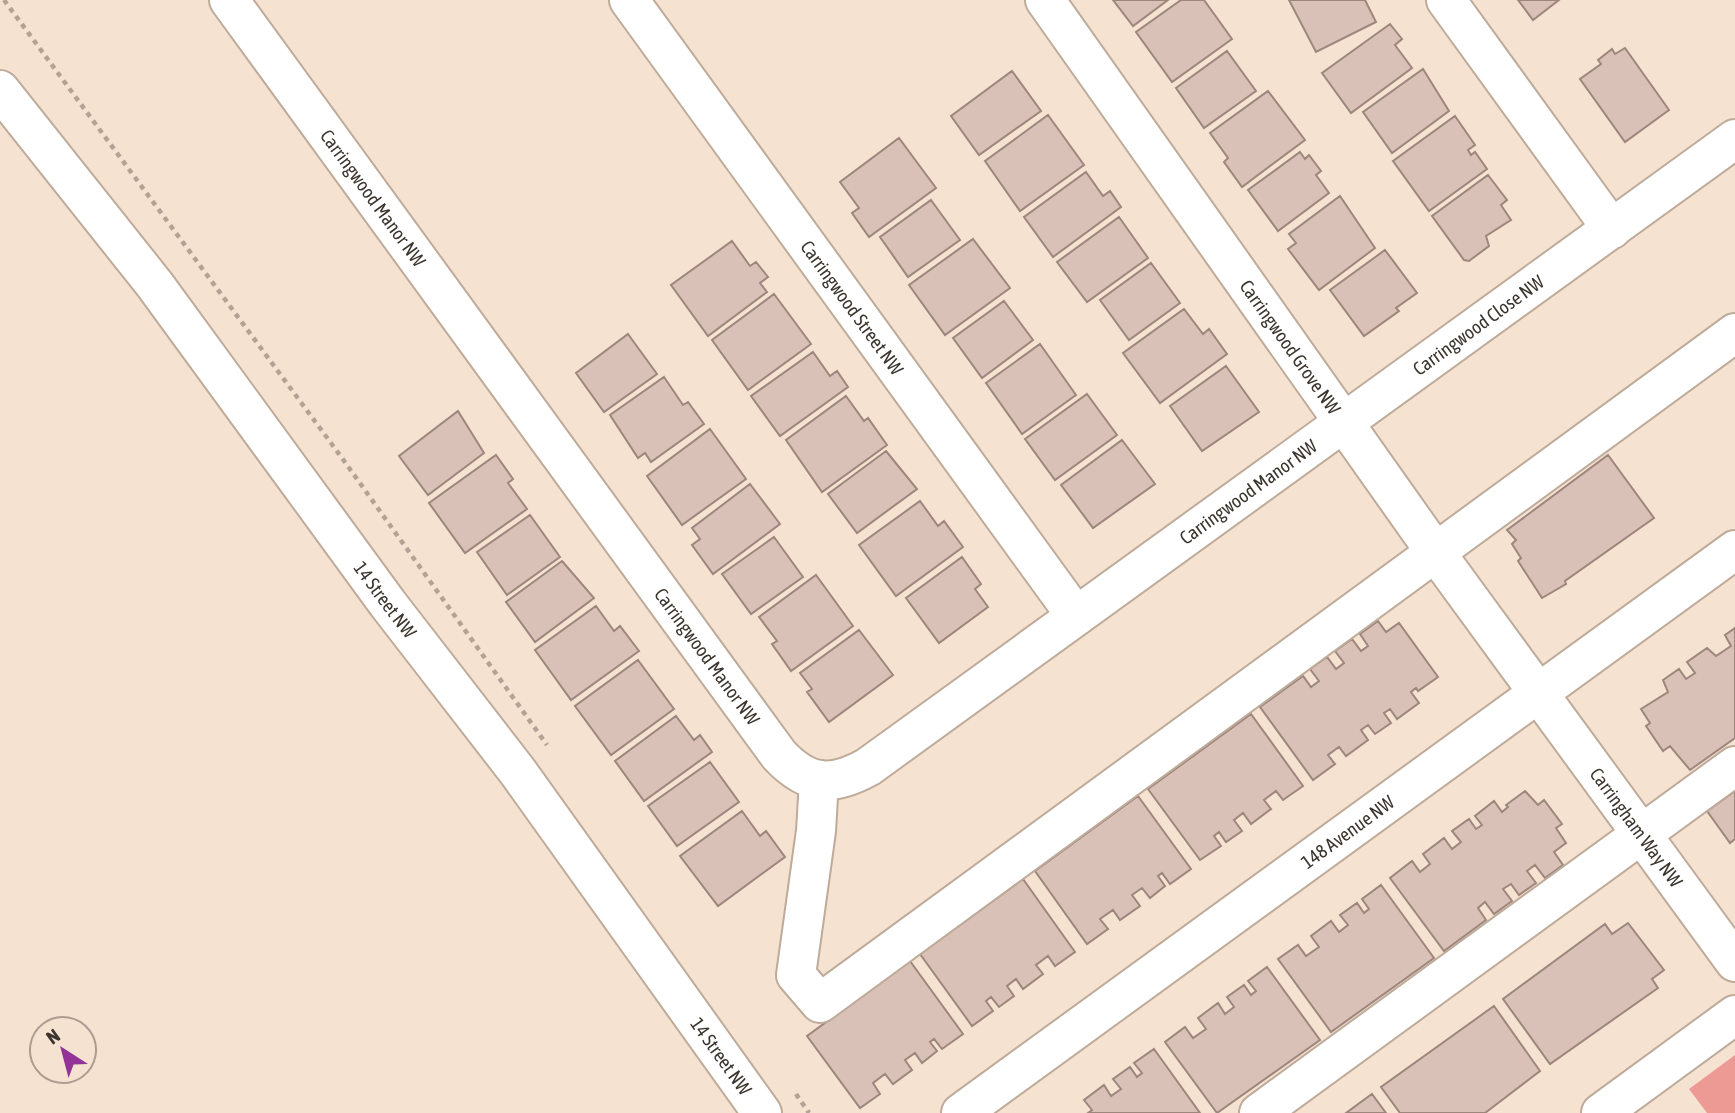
<svg xmlns="http://www.w3.org/2000/svg" width="1735" height="1113" font-family="'Asap Condensed',sans-serif">
	<rect width="100%" height="100%" fill="#f6e2d1"/>
	<!-- green -->
	<path fill="#ee9a94" d="M1735 1055V1113H1707L1689 1089Z"/>
	<!-- building -->
	<path fill="#dac1b7" stroke="#9d867c" stroke-width="2" d="M1113 0H1168L1133 26Z
		M1181 0H1204L1232 39 1172 82 1136 32Z
		M1289 0H1365L1376 22 1316 52Z
		M1518 0H1559L1533 20Z
		M1390 24 1402 39 1395 45 1412 68 1351 113 1322 73Z
		M1625 48 1669 110 1625 142 1580 79 1601 64 1598 60 1612 49 1615 54Z
		M1227 51 1256 91 1204 128 1176 88Z
		M1423 69 1449 111 1392 153 1363 112Z
		M1012 71 1041 111 979 155 951 116Z
		M1268 91 1305 140 1242 187 1224 162 1228 158 1210 133Z
		M1048 115 1084 165 1020 211 985 161Z
		M1455 116 1475 145 1468 150 1471 155 1475 152 1487 169 1429 211 1393 161Z
		M899 138 936 188 869 237 852 213 859 208 840 182Z
		M1300 152 1305 159 1309 155 1321 171 1316 175 1329 193 1278 231 1248 190Z
		M1086 172 1103 196 1110 191 1121 207 1053 257 1024 217Z
		M1488 175 1507 200 1501 205 1511 220 1486 236 1489 246 1469 261 1464 260 1432 216Z
		M1340 196 1375 248 1319 290 1288 249 1296 243 1289 234Z
		M931 200 960 240 908 277 880 237Z
		M1119 217 1148 258 1087 302 1057 262Z
		M973 239 1010 288 945 335 909 285Z
		M732 241 750 266 756 262 768 277 760 283 767 292 708 336 671 285Z
		M1385 250 1417 293 1396 308 1399 311 1364 336 1330 290Z
		M1151 263 1180 303 1129 340 1100 300Z
		M774 294 811 344 748 390 712 340Z
		M1004 301 1033 340 982 378 953 338Z
		M1184 309 1203 334 1209 329 1227 354 1160 403 1123 353Z
		M628 334 657 374 604 412 576 373Z
		M1040 344 1076 395 1022 434 986 383Z
		M813 352 830 376 837 371 848 387 780 436 751 396Z
		M1226 366 1259 412 1202 451 1170 406Z
		M664 377 683 405 688 402 704 424 651 462 645 453 638 458 610 415Z
		M1087 394 1117 435 1055 480 1025 439Z
		M846 396 864 421 868 418 887 445 822 492 786 440Z
		M458 411 484 453 428 495 399 456Z
		M710 429 746 479 682 525 647 476Z
		M1122 440 1155 484 1093 528 1061 485Z
		M886 451 917 489 857 533 828 494Z
		M496 455 513 479 508 483 527 509 465 553 429 503Z
		M1608 455 1654 518 1565 581 1566 584 1542 598 1518 561 1521 558 1512 544 1516 540 1507 530Z
		M750 484 780 524 713 574 692 545 700 539 692 528Z
		M920 501 938 526 944 521 963 547 896 596 859 545Z
		M530 515 560 557 507 595 477 552Z
		M774 537 803 577 751 614 722 574Z
		M962 557 981 584 975 589 988 607 939 643 906 598Z
		M562 561 594 598 535 642 506 602Z
		M816 575 853 626 791 671 772 644 777 641 759 617Z
		M596 606 614 631 620 626 639 651 571 700 535 650Z
		M1378 621 1386 632 1399 623 1438 677 1418 691 1416 688 1411 692 1419 703 1397 719 1390 709 1384 713 1391 723 1375 734 1368 725 1361 730 1368 740 1346 756 1339 747 1328 755 1335 764 1313 780 1260 707 1303 676 1311 687 1319 681 1310 669 1327 657 1336 669 1344 663 1335 651 1352 639 1361 651 1368 646 1360 634Z
		M1735 628V738L1690 770 1670 746 1663 751 1646 726 1650 723 1641 709 1668 692 1663 680 1679 669 1686 679 1695 673 1687 662 1707 648 1716 656 1731 646 1725 635Z
		M859 630 893 675 829 722 807 692 812 689 800 673Z
		M638 660 674 709 611 755 575 706Z
		M1251 714 1303 786 1283 800 1276 791 1264 800 1271 809 1251 824 1243 813 1234 820 1242 831 1226 842 1219 832 1214 836 1221 846 1200 860 1148 789Z
		M676 716 694 740 700 735 712 752 644 801 615 761Z
		M710 762 739 802 677 846 648 806Z
		M1525 791 1538 805 1544 800 1562 824 1556 828 1566 843 1554 852 1563 865 1545 878 1535 865 1527 871 1536 883 1519 895 1511 884 1503 889 1512 901 1494 914 1485 902 1478 908 1486 920 1444 951 1390 878 1412 861 1420 872 1430 864 1423 854 1444 838 1452 849 1461 842 1452 831 1469 819 1476 829 1482 825 1475 816 1494 801 1502 812 1508 807 1506 805Z
		M1735 791V839L1730 843 1707 811Z
		M1138 796 1191 869 1170 884 1162 873 1158 876 1165 886 1150 898 1142 888 1132 895 1140 906 1120 920 1113 910 1100 919 1108 929 1087 944 1035 871Z
		M742 811 760 836 766 831 785 857 718 906 680 856Z
		M1023 879 1075 952 1055 966 1048 956 1036 965 1043 974 1023 989 1016 979 1007 986 1014 996 999 1007 991 997 986 1001 993 1011 972 1026 920 954Z
		M1381 885 1434 958 1331 1032 1278 959 1298 945 1306 956 1319 947 1311 936 1331 921 1339 932 1348 925 1340 915 1357 903 1364 913 1369 909 1362 899Z
		M1628 923 1664 970 1652 979 1658 988 1550 1064 1503 999 1605 924 1612 934Z
		M910 961 963 1034 942 1049 934 1039 930 1042 937 1051 922 1063 915 1053 905 1060 912 1070 893 1084 885 1074 873 1083 880 1094 860 1108 807 1036Z
		M1267 967 1320 1040 1217 1113 1165 1042 1185 1027 1193 1038 1206 1029 1198 1018 1218 1003 1225 1014 1234 1007 1227 997 1244 985 1251 995 1256 991 1248 981Z
		M1494 1006 1540 1071 1485 1113H1400L1381 1087Z
		M1154 1049 1200 1113H1088L1092 1110 1084 1100 1104 1085 1111 1096 1121 1089 1113 1079 1130 1067 1137 1077 1142 1073 1134 1063Z
		M1372 1094 1386 1113H1346Z"/>
	<g fill="none" stroke-linecap="round" stroke-linejoin="round">
		<!-- minor casing -->
		<g stroke="#beab9a" stroke-width="42">
			<g id="minor">
				<path id="s1" d="M229 0 779 755C808 786 832 787 868 767L1735 139"/>
				<path id="s2" d="M629 0 1076 616"/>
				<path id="s3" d="M1045 0 1436 553 1735 962"/>
				<path d="M1446 0 1612 229"/>
				<path d="M819 780 816 831 796 975 820 1003 1735 333"/>
				<path id="s4" d="M961 1113 1735 550"/>
				<path d="M1259 1113 1735 766"/>
				<path d="M1601 1113 1735 1015"/>
			</g>
		</g>
		<!-- major casing -->
		<g stroke="#beab9a" stroke-width="42">
			<g id="major">
				<path id="s5" d="M0 90 155 285 388 604 518 772 762 1113"/>
			</g>
		</g>
		<!-- path -->
		<path stroke="#b2a396" stroke-width="4.5" stroke-dasharray="5 5" stroke-linecap="butt" d="M4 0 342 458 547 745
			M796 1094 809 1113"/>
		<!-- minor -->
		<use href="#minor" stroke="#fff" stroke-width="38"/>
		<!-- major -->
		<use href="#major" stroke="#fff" stroke-width="38"/>
	</g>
	<g text-anchor="middle" stroke-width="5" stroke-linejoin="round" paint-order="stroke">
		<!-- street labels -->
		<g font-size="19" fill="#3c352e" stroke="#f6e2d1">
			<text dy="7" stroke="none"><textPath href="#s1" startOffset="245">Carringwood Manor NW</textPath></text>
			<text dy="7" stroke="none"><textPath href="#s2" startOffset="380">Carringwood Street NW</textPath></text>
			<text dy="7" stroke="none"><textPath href="#s1" startOffset="1787">Carringwood Close NW</textPath></text>
			<text dy="7" stroke="none"><textPath href="#s3" startOffset="425">Carringwood Grove NW</textPath></text>
			<text dy="7" stroke="none"><textPath href="#s1" startOffset="1503">Carringwood Manor NW</textPath></text>
			<text dy="7" stroke="none"><textPath href="#s5" startOffset="639">14 Street NW</textPath></text>
			<text dy="7" stroke="none"><textPath href="#s1" startOffset="812">Carringwood Manor NW</textPath></text>
			<text dy="7" stroke="none"><textPath href="#s3" startOffset="1017">Carringham Way NW</textPath></text>
			<text dy="7" stroke="none"><textPath href="#s4" startOffset="478">148 Avenue NW</textPath></text>
			<text dy="7" stroke="none"><textPath href="#s5" startOffset="1206">14 Street NW</textPath></text>
		</g>
	</g>
	<!-- north arrow -->
	<g transform="translate(63 1050) rotate(324)"><circle r="33" fill="#f6e2d1" stroke="#ac9d90" stroke-width="2"/>
	<path d="M0-5L12 26L0 18L-12 26Z" fill="#933299"/>
	<text y="-10" font-size="19" font-weight="bold" text-anchor="middle" fill="#3c352e">N</text>
	</g>
</svg>
